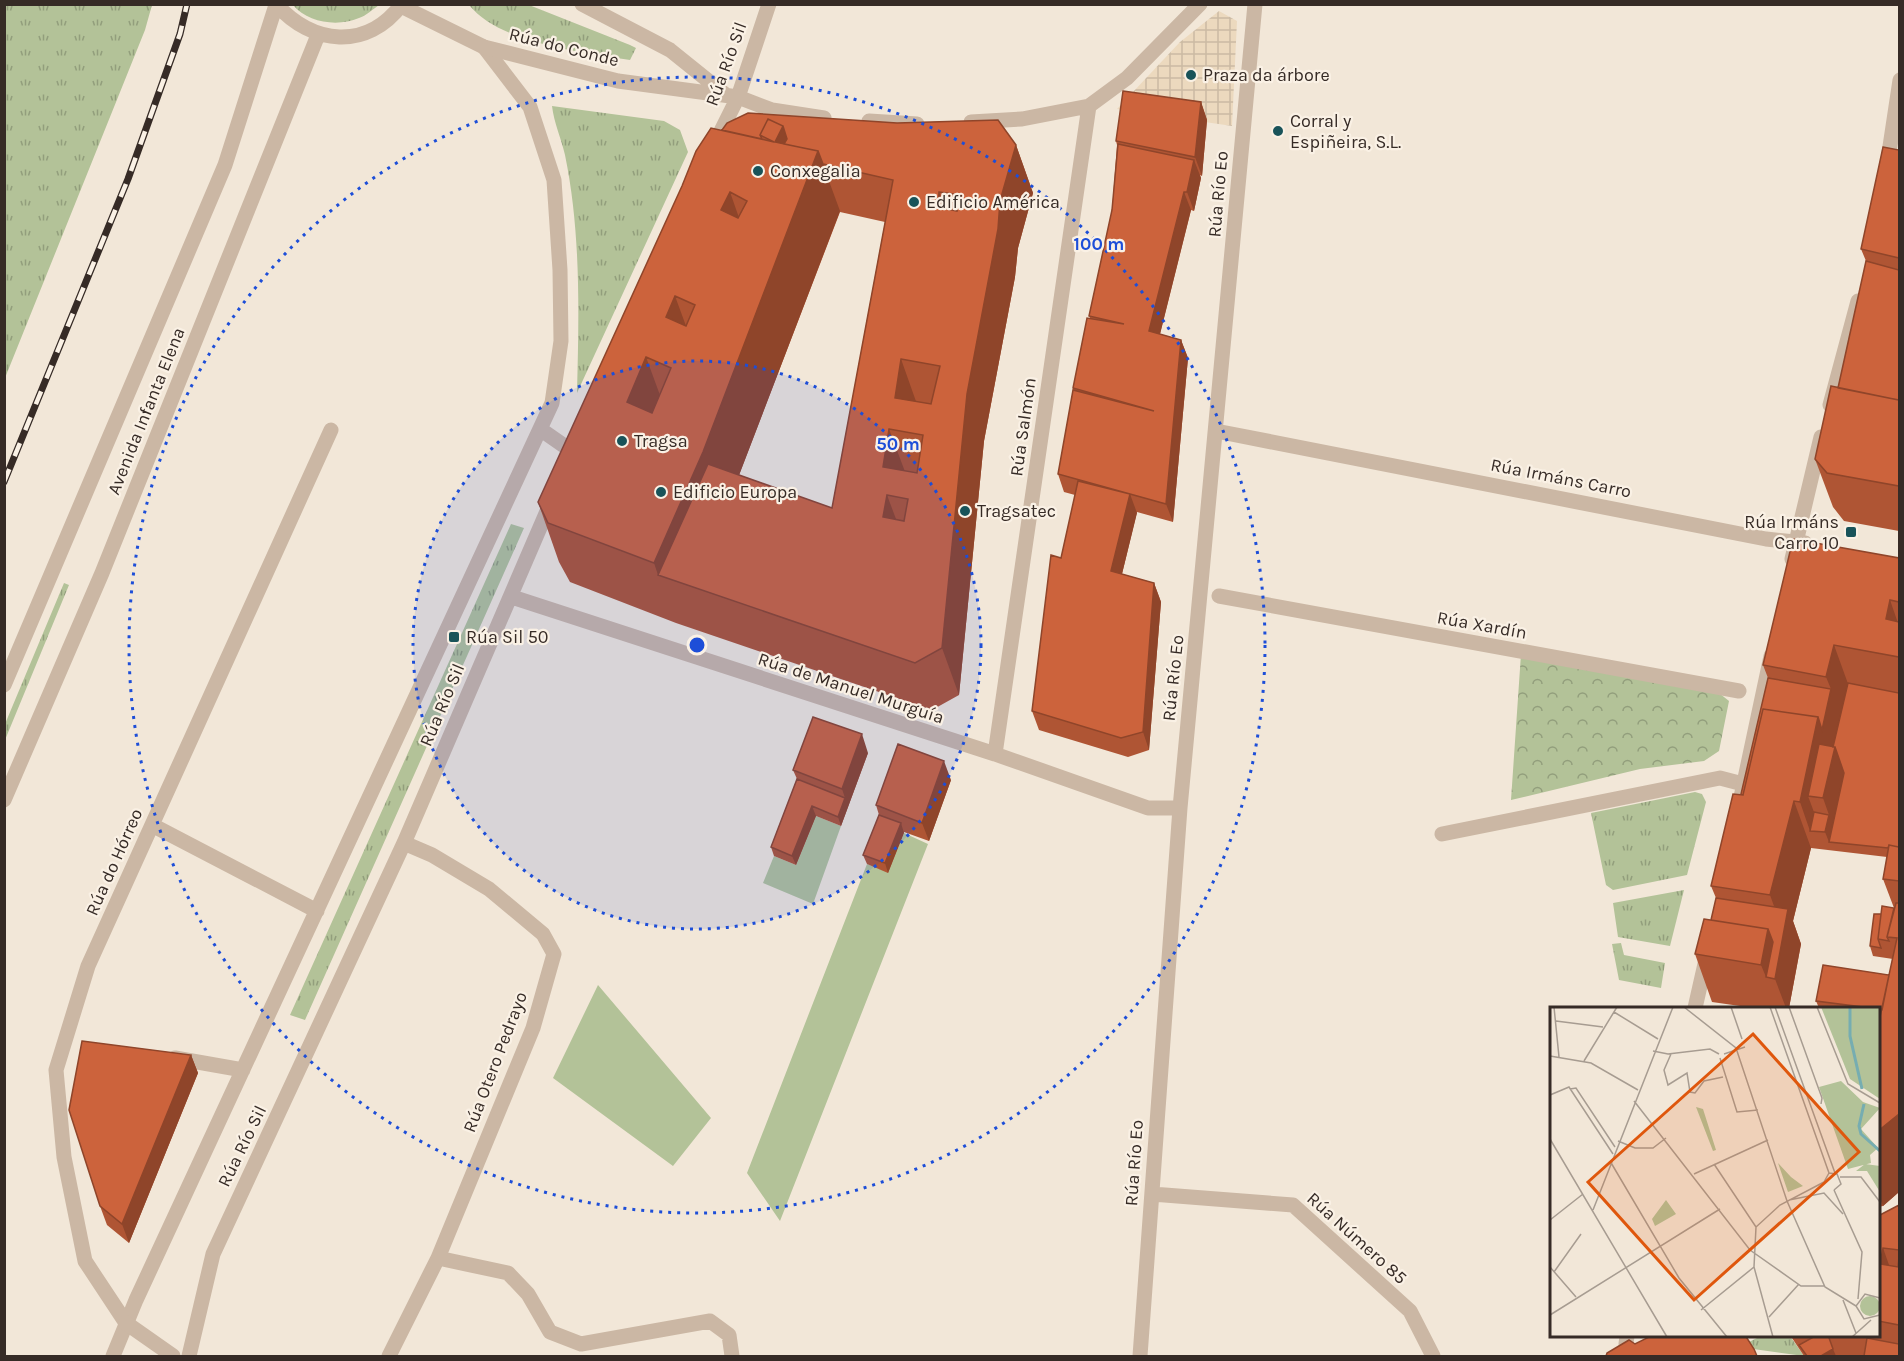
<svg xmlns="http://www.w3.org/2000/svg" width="1904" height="1361" font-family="Karla,sans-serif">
	<defs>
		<pattern id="grass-tufts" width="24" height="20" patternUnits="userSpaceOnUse" patternTransform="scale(1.5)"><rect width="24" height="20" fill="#b3c298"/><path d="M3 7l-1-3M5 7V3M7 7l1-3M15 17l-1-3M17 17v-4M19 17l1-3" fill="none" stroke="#929e7c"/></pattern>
		<pattern id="forest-crowns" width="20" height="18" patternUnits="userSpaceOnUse" patternTransform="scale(1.5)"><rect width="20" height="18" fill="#b3c298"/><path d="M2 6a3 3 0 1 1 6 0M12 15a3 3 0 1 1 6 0" fill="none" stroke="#929e7c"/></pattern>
		<pattern id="plaza-grid" width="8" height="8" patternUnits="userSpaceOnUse" patternTransform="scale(1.5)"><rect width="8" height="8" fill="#ecd9be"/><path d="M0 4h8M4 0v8" fill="none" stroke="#cbbaa3"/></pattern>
	</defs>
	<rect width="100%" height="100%" fill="#f2e7d8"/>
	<!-- grass -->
	<path fill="url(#grass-tufts)" d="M5 4 152 5 145 30 5 378Z
		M293 5H379C373 9 366 16 359 18 338 27 308 23 293 5Z
		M469 5H529L630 45 636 48 630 60C582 52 501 44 469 5Z
		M552 106 664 121 680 130 688 152 577 393C579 314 581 232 565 155 561 138 554 123 552 106Z
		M511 524 524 528 305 1020 290 1015Z
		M64 583 69 585 5 740V724Z
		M1695 792 1702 794 1706 802 1687 875 1613 890 1606 885 1591 813Z
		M1684 890 1670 946 1618 937 1613 903Z
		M1621 943 1624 955 1665 963 1661 988 1619 980 1612 944Z
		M1761 1336H1790L1804 1356 1739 1347Z"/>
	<!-- forest -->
	<path fill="url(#forest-crowns)" d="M1521 654 1719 693 1729 701 1719 751 1704 761 1640 769 1511 800Z"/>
	<!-- garden -->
	<path fill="#b3c298" d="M816 816 841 826 813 904 763 883 774 856 796 865Z
		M904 833 928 844 780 1221 747 1173 867 864 888 872Z
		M598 985 711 1118 673 1166 553 1078Z"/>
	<!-- plaza -->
	<path fill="url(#plaza-grid)" d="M1219 11 1237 21 1232 126 1117 109 1180 42Z"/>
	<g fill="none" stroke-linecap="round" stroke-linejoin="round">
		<!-- service -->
		<path stroke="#cbb7a4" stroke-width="15" d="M540 429 573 452
			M152 825 317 911
			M1442 834 1720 778 1743 784
			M175 1058 243 1070
			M126 1323 85 1261 64 1157 56 1070 88 966 331 430
			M113 1356 136 1300 552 403 561 341 560 270 554 180 530 107 484 47"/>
		<!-- pedestrian -->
		<path stroke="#cbb7a4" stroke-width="15" d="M1219 596 1739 691"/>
		<!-- minor -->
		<path stroke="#cbb7a4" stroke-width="15" d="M582 4 670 50 726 95
			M401 6 484 47 618 81 738 97 772 110 824 118
			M869 121 917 124
			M971 122 1022 119 1089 106 1127 78 1200 4
			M713 147 738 97 769 4
			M1887 166 1900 80
			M1830 405 1858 301
			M1216 431 1766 539 1805 543
			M1792 559 1821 437
			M512 597 995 754 1148 808H1180
			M995 754 1089 106
			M1741 797 1771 656
			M1695 1008 1707 955
			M1152 1194 1293 1205 1410 1311 1433 1356
			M438 1258 508 1273 528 1294 550 1332 581 1344 710 1321 729 1335 732 1356
			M126 1323 173 1356
			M1627 1336 1626 1344 1633 1356
			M189 1356 213 1254 404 843 551 502
			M389 1356 438 1258 533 1028 554 954 543 934 489 889 432 855 404 843
			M1140 1356 1180 808 1255 4"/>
		<!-- tertiary -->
		<path stroke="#cbb7a4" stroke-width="15" d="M276 4C312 45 367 51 402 4
			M4 685 225 165 276 5
			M4 800 102 573 318 35"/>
		<!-- rail casing -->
		<g stroke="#362b26" stroke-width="7">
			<path id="rail" d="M4 482 128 179 180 34 187 4"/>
		</g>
		<!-- rail -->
		<use href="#rail" stroke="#faf1e5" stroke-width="4.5" stroke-dasharray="14" stroke-linecap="butt"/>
	</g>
	<!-- wall -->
	<path fill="#af5534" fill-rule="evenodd" d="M1201 102 1207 120 1202 176 1200 175 1201 178 1194 211 1191 210 1160 334 1181 340 1188 358 1173 522 1137 512 1122 574 1154 583 1161 602 1149 750 1128 757 1039 730 1032 711 1061 558 1075 495 1064 492 1058 474 1073 390V388L1090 318 1089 316 1112 210 1117 145 1116 141Z
		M722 130 1016 145 1033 193 1018 248 1015 277 984 441 959 695 932 710 676 623 570 582 559 562 538 502ZM840 212 885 222 832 508 739 475Z
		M1899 150V531L1844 521 1833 507 1815 459 1838 388 1866 261 1861 249Z
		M1899 558V1192L1883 1206 1878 1207V1008H1819L1816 1001 1889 975 1893 959 1873 956 1870 946 1881 914 1894 908 1883 879 1887 857 1811 848 1793 921 1801 944 1789 1008H1754L1712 1002 1695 954 1711 920 1716 898 1711 886 1741 794 1768 678 1763 665Z
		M868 753 841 826 816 816 796 865 774 856 771 847 797 779 793 770Z
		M951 780 929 841 904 832 888 873 867 864 863 855 879 815 876 805Z
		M191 1055 198 1073 129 1243 107 1225 100 1206Z
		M1899 1205V1356H1804L1790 1335H1878V1216Z"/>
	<!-- shaded-wall -->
	<path fill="#8f452a" d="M1201 102 1207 120 1202 176 1195 157Z
		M783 126 794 158 774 142Z
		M1016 145 1033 193 1018 248 1015 277 984 441 959 695 942 648 967 394 1000 201Z
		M818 151 840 211 725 512 658 575 654 563Z
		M1194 160 1201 178 1194 211 1187 192Z
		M730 192 751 252 721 210Z
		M939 192 957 239 938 207Z
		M1184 192 1191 210 1156 350 1149 331Z
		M675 296 697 356 666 317Z
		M1181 340 1188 358 1173 522 1166 504Z
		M646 357 668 417 649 462 627 402Z
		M901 359 918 407 895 398Z
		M889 429 907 477 883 467Z
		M1130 494 1137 513 1118 590 1111 571Z
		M887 495 905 543 883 517Z
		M1154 583 1161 602 1149 750 1143 732Z
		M1890 600 1899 626 1886 619Z
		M1834 645 1851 692 1847 782 1829 842 1825 832 1829 815 1823 798 1808 796 1821 831H1810L1800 802 1818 717 1831 689 1826 677Z
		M862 734 868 753 841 826 838 817 845 798 842 789Z
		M944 761 951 780 929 841 922 823Z
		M1794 801 1811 848 1793 921 1801 944 1789 1008H1786L1775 979 1766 977 1761 965 1768 929 1784 934 1770 895Z
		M812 806 816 816 796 865 792 856Z
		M901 823 904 833 888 873 885 863Z
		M191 1055 198 1073 129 1243 122 1224Z
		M1899 1114V1192L1883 1206 1878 1194V1131Z
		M1883 1248 1899 1293 1880 1264Z
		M1833 1349 1836 1356H1821Z"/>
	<!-- building -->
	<path fill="#cc633c" stroke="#8f452a" stroke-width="1.5" fill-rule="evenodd" d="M1123 91 1201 102 1195 157 1116 141Z
		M748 113 897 123 998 120 1016 145 1000 201 998 229 967 394 942 648 915 663 658 575 708 464 832 508 893 180 823 164 818 151 784 144 787 139 783 126 768 119 760 135 762 139 722 130 727 123ZM939 192 960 195 957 211 938 207ZM901 359 940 366 931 404 895 398ZM889 429 923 435 917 473 883 467ZM887 495 908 499 904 521 883 517Z
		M768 119 783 126 775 142 818 151 703 452 654 563 548 523 538 502 682 186 696 151 711 128 774 142 760 135ZM730 192 747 201 738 218 721 210ZM675 296 695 305 686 326 666 317ZM646 357 671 368 652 413 627 402Z
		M1118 144 1194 160 1187 192H1184L1149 331 1181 340 1166 504 1058 474 1073 390 1154 411 1073 388 1087 318 1124 324 1089 316 1112 210Z
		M1883 147 1899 150V258L1861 249Z
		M1866 261 1899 270V400L1838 388Z
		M1831 386 1899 400V486L1827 473 1815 459Z
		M1078 481 1130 494 1111 571 1154 583 1143 732 1121 738 1032 711 1051 555 1061 558Z
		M1793 539 1899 558V602L1890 600 1886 619 1899 622V657L1834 645 1826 677 1763 665Z
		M1768 678 1831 689 1822 730 1818 717 1763 709 1743 795 1741 794Z
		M1848 683 1899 693V847L1889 845 1888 848 1829 842 1844 773 1835 747H1833Z
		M1763 709 1818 717 1800 802 1794 801 1770 895 1711 886 1733 794 1743 795Z
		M813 717 862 734 842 789 793 770Z
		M898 744 944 761 922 823 876 805Z
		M1819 744 1835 747 1823 798 1808 796Z
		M797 779 845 798 838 817 812 806 792 856 771 847Z
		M1814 812 1829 815 1825 832 1810 831Z
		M879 815 901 823 885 863 863 855Z
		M1889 845 1899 847V881L1883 879Z
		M1716 898 1788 909 1775 979 1766 977 1773 942 1768 929 1711 920Z
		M1896 903H1899V1114L1878 1131V1026L1897 938 1887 937Z
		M1882 906 1894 908 1887 937 1889 941 1878 939Z
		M1874 914H1881L1878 939 1881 948 1870 946Z
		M1704 919 1768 929 1761 965 1695 954Z
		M1823 965 1889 975 1882 1010H1878V1008H1871L1816 1001Z
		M82 1041 191 1055 122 1224 100 1206 69 1110Z
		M1899 1205V1250L1883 1248 1880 1264 1898 1267 1899 1257V1325L1878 1321V1216Z
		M1653 1335H1745L1754 1349 1757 1356H1606L1607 1353 1629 1340 1635 1344Z
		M1817 1335H1828L1833 1349 1821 1356H1807L1799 1345Z
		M1867 1338 1899 1344V1356H1864Z"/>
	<!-- distance rings -->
	<circle cx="697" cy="645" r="284" fill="#1d4ed8" fill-opacity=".12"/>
	<g fill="none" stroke="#1d4ed8" stroke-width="3" stroke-dasharray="3 6">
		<circle cx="697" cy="645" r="284"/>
		<circle cx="697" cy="645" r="568"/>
	</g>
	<!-- markers -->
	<g fill="#195359" stroke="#faf1e5" stroke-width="2">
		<circle cx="1191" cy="75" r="6"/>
		<circle cx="1278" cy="131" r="6"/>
		<circle cx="758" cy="171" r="6"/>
		<circle cx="914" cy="202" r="6"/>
		<circle cx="622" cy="441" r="6"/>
		<circle cx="661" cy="492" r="6"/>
		<circle cx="965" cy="511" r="6"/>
		<rect x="1845" y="526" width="12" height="12" rx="3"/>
		<rect x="448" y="631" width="12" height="12" rx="3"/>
	</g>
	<g text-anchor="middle" stroke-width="4.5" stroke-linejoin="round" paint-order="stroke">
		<!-- street labels -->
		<g font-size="18" fill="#362b26" stroke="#faf1e5">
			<text transform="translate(564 47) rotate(14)" y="6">Rúa do Conde</text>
			<text transform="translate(726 64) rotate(-70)" y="6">Rúa Río Sil</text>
			<text transform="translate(1218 194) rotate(-85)" y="6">Rúa Río Eo</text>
			<text transform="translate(146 411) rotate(-68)" y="6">Avenida Infanta Elena</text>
			<text transform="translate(1023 427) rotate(-82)" y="6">Rúa Salmón</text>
			<text transform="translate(1561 478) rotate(11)" y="6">Rúa Irmáns Carro</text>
			<text transform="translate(1482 625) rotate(10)" y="6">Rúa Xardín</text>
			<text transform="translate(1173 678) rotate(-84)" y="6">Rúa Río Eo</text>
			<text transform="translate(851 688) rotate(18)" y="6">Rúa de Manuel Murguía</text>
			<text transform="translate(442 705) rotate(-67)" y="6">Rúa Río Sil</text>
			<text transform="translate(114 862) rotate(-66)" y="6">Rúa do Hórreo</text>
			<text transform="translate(495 1062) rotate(-69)" y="6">Rúa Otero Pedrayo</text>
			<text transform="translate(242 1146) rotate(-64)" y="6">Rúa Río Sil</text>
			<text transform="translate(1134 1163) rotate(-86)" y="6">Rúa Río Eo</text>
			<text transform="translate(1357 1238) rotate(42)" y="6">Rúa Número 85</text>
		</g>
		<!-- poi labels -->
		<g font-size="18" fill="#362b26" stroke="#faf1e5" text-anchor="start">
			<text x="1203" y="81">Praza da árbore</text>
			<text x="1290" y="127">Corral y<tspan x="1290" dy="21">Espiñeira, S.L.</tspan></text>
			<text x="770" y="177">Conxegalia</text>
			<text x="926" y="208">Edificio América</text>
			<text x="634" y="447">Tragsa</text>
			<text x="673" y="498">Edificio Europa</text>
			<text x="977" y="517">Tragsatec</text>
			<text x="1839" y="528" text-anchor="end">Rúa Irmáns<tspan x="1839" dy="21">Carro 10</tspan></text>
			<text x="466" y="643">Rúa Sil 50</text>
		</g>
	</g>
	<!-- overview -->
	<g transform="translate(1550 1007)">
		<rect width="330" height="330" fill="#f2e7d8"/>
		<path d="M291 74 313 95 330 101 311 122 328 141 320 148 321 156 298 162 269 80ZM228 156 241 170 253 179 238 185ZM315 157 330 159V185L317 164H306Z" fill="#b3c298"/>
		<path d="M271 0H330V92L300 72ZM116 193 126 207 105 219 102 212Z" fill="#b3c298"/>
		<path d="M146 100 153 102 166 143 163 144ZM310 299a10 10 0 1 1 20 0a10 10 0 1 1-20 0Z" fill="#b3c298"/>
		<path fill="none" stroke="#76adb1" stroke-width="3" d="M300 0V29L312 82M314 97 309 119 311 127 330 144"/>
		<path fill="none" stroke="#a79c91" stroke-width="1.5" d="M4 0 9 50M134 0 186 41 237 194 275 280 306 299M181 0 192 32M220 0 279 166M225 0 285 166M239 0 272 91 271 97M267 0 298 77 330 96M64 5 108 32M6 14 53 20M103 44 118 47 160 42 169 47M121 47 114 63 118 78 137 66 140 85 145 86 154 74 173 70M174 47 195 40M0 49 41 56 88 83M170 51 187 105 208 103M34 54 67 0M20 82 26 81 65 140M0 88 19 80 63 147M84 94 200 243 251 279H275M0 132 117 330M68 134 85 141H103L116 131M60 154 129 271 177 330M164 157 206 220M144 167 218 133M290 170H311L330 195M274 175 279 166 287 167 291 177 284 183M284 183 312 245 308 292M239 193 274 186 293 207M43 203 123 0M0 213 33 187M0 260 26 290M4 265 31 227M330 291 315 287 306 299 314 312 330 308M293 293 306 326M151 303 204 260M0 308 170 202M219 310 249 277M223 330 204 260 206 220 230 198 274 175M302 330 321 313"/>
		<path fill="#df570d" fill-opacity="0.15" stroke="#df570d" stroke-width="3" d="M203 27 309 145 144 293 38 175Z"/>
		<rect width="330" height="330" fill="none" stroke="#362b26" stroke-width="3"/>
	</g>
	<circle cx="697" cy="645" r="9" fill="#1d4ed8" stroke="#faf1e5" stroke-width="3"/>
	<g font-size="18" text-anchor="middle" font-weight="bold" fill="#1d4ed8" stroke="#faf1e5" stroke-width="4.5" stroke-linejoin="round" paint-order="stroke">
		<text x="1099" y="250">100 m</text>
		<text x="898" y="450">50 m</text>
	</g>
	<!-- border -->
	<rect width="1904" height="1361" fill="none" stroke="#362b26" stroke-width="12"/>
</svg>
